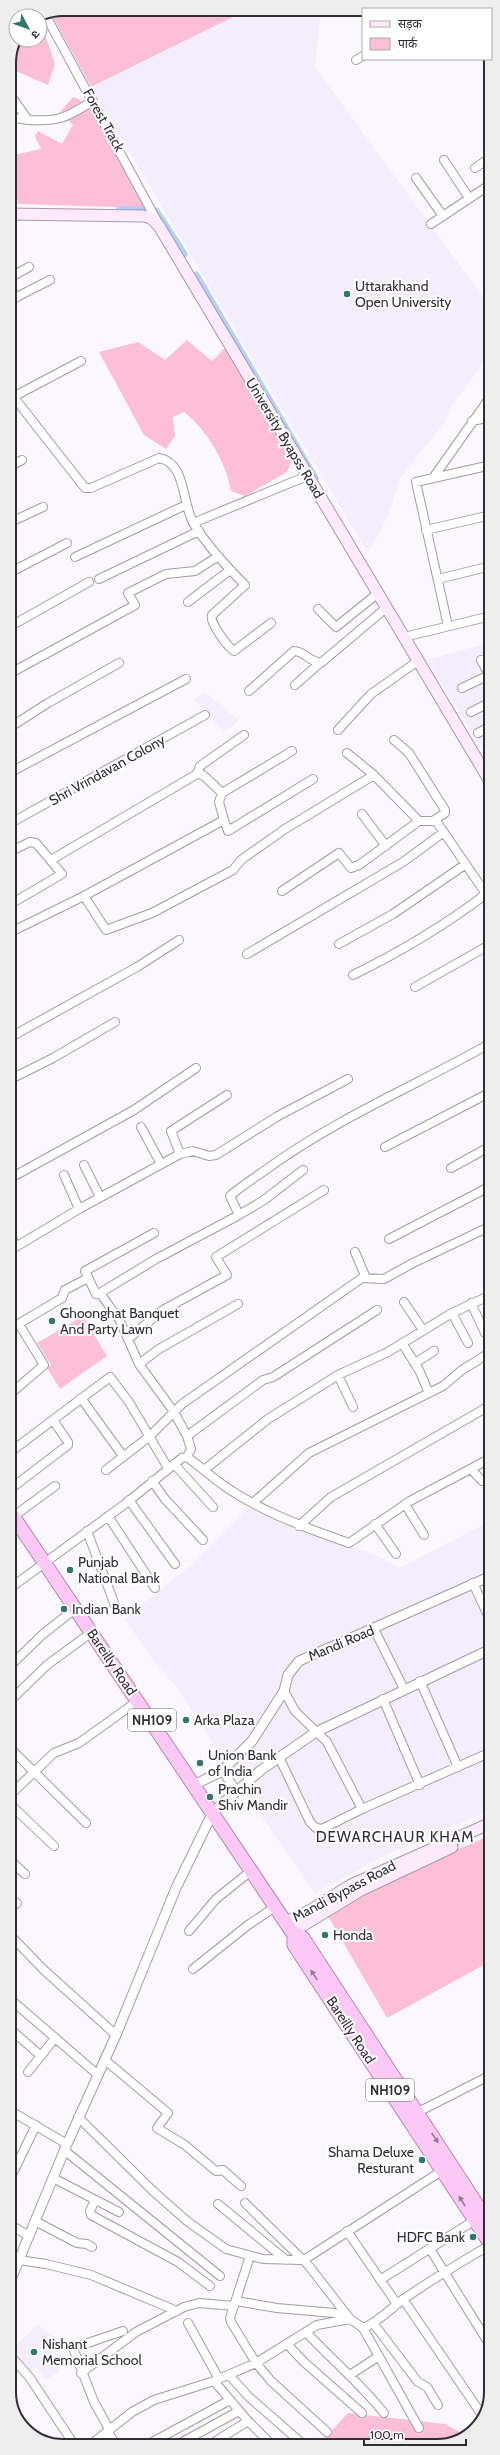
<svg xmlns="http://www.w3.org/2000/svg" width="500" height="2455" font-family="Cabin,'Noto Sans Devanagari',sans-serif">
	<rect width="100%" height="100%" fill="#faf7fe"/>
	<!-- built -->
	<path fill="#f4edfc" d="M249 9H321L315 67 491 308V353L452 405 446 420 400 479 388 516 368 553 91 87Z
		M491 642V763L427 660Z
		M205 692 239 721 224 732 194 700Z
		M252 1505 283 1523 376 1555 399 1568 491 1521V1810L388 1854 315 1893 246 1794 175 1685 155 1663 125 1619 191 1565Z
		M38 2324 57 2341 59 2352 53 2353 59 2372 45 2380 36 2366 29 2373 11 2350Z"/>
	<!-- green -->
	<path fill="#fcbfd5" d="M63 9H249L91 87 51 14Z
		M40 20 55 64 48 85 9 68 18 40H40Z
		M73 97 96 107 147 208 18 204 16 190 9 186V156L41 149 35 136 38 131 62 144 73 125 60 112Z
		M187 340 212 361 225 348 234 353 291 462 287 472 245 496 231 491C226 462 207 430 184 412L173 417 175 436 166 449 144 435 99 352 138 342 165 360Z
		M83 1316 107 1356 60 1389 47 1368 51 1365 37 1343Z
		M491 1835V1961L387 2018 325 1911 428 1862Z
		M348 2413 445 2424 465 2435 444 2446H317Z"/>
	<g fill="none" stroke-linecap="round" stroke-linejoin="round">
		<!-- canal -->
		<path stroke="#b1d1fe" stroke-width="7" d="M119 210H148
			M156 211 184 254
			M196 275 315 478
			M483 760 491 772"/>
		<!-- minor casing -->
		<g stroke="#a39bac" stroke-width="10">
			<path id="minor" d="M46 16 158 223
				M356 60 363 56
				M9 93 28 120C60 122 67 117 93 101
				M9 117 28 120
				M444 160 469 198
				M475 168 491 157
				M416 178 443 216
				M431 224 491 184
				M9 245 11 244
				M9 278 29 267
				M9 286 16 298
				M9 301 50 280
				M9 391 85 488H91L159 458C187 463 181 503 194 524 208 547 226 566 245 585L212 615C209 622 227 646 234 651L271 623
				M13 397 81 361
				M472 421 491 417
				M9 467 22 460
				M433 478 491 396
				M9 523 43 507
				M193 523 307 476
				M426 530 491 515
				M75 557 186 505
				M9 573 67 543
				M99 579 199 531
				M438 579 491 566
				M188 602 230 570
				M318 609 336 627 377 594
				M448 626 416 482 491 465
				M9 627 89 582
				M404 637 491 616
				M481 660 491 678
				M9 674 135 605 128 593 166 574 195 571 217 557
				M295 685 320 663
				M462 688 489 675
				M249 691 294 651C305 651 311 664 322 662L386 608
				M471 712 491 702
				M9 728 48 703 119 663
				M338 730 371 694 418 661
				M478 733 491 726
				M394 740 409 753 445 810V813L433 821
				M347 753 374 775 419 821H436L491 901
				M9 773 186 679
				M197 774 200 766 244 735
				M222 793 219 802 224 820
				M362 814 386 846
				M9 824 205 715
				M9 852 30 842 36 843 62 874 9 905
				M51 860 197 774 203 775 222 793 292 751
				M282 891 339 853 351 868 359 865 419 821
				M84 896 224 820 228 831 313 779
				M9 933 84 896 106 930 152 913 233 870 241 860 285 829 374 775
				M339 944 393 914 466 864
				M247 954 403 862 444 832
				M353 975C400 952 444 926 486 894
				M415 987 491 944
				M9 1038 137 967 179 940
				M9 1080 53 1058 115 1022
				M141 1127 161 1164
				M385 1147 491 1092
				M180 1154 171 1131 227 1095
				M84 1165 100 1197
				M451 1168 491 1146
				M64 1175 79 1209
				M9 1179 134 1110 196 1068
				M239 1215 230 1196C240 1187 253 1179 264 1171 335 1119 415 1086 491 1043
				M9 1231 16 1247
				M389 1239 491 1186
				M9 1251 79 1209 180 1154 193 1151 209 1156 216 1155 278 1116 348 1079
				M355 1252 366 1278
				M100 1293 96 1294 85 1271 154 1233
				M404 1302 423 1330
				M471 1303 485 1333
				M452 1313 468 1343
				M128 1339 163 1310 227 1275 216 1257 324 1190
				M402 1343 419 1370 429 1393
				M415 1363 434 1351
				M139 1364 159 1349 238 1304
				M338 1375 353 1407
				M9 1395 44 1365 20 1326V1323L62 1298 65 1290 88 1278
				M81 1398 123 1456
				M187 1436 263 1380 273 1377 377 1310
				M9 1453 110 1377 129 1402 168 1468
				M187 1457 191 1449 187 1436 174 1412 139 1364 120 1321 100 1293 156 1259 239 1215 264 1200 303 1170
				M174 1464 213 1507
				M471 1469 482 1481 491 1477
				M106 1470 150 1436 182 1404 362 1278 384 1279 413 1263 491 1226
				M204 1470C243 1505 300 1526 349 1543L410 1501 491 1458
				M152 1481 165 1499 203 1540
				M9 1490 68 1445V1442L53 1420
				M129 1500 175 1564
				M254 1502 309 1453 443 1386 462 1370 491 1352
				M405 1504 424 1535
				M14 1516 55 1486
				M108 1516 155 1588
				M375 1524 396 1554
				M299 1526 331 1497 491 1405
				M9 1529 18 1523
				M87 1531 116 1608
				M473 1583 491 1622
				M9 1589 125 1504 182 1458 187 1457 204 1470 268 1419 338 1375 388 1352 452 1313 491 1295
				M374 1629 404 1689
				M9 1667 42 1635 76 1608
				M420 1681 458 1767
				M284 1691 295 1711 327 1742 362 1809 491 1752
				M383 1699 420 1785
				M9 1702 47 1665 92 1632
				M9 1747 86 1823
				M279 1757 310 1822 316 1828 322 1829 362 1809
				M222 1771 237 1791
				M9 1796 54 1753 79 1743 139 1700
				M9 1803 54 1846
				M9 1859 25 1874
				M9 1910 17 1903
				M189 1931 216 1899 251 1871
				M9 1934 44 1970 116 2035
				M193 1969 248 1925 275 1907
				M9 1998 98 2075
				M9 2028 41 2056
				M105 2060 168 2113 157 2128 185 2145 216 2171 223 2170 241 2186
				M28 2072 55 2038
				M9 2110 67 2144
				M418 2112 491 2075
				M78 2117 153 2191 187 2221 226 2249 263 2259 302 2260 307 2258 443 2170
				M64 2150 220 2276
				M53 2178 119 2212
				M9 2181 36 2125
				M95 2200 90 2211 91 2215 178 2262 210 2286
				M245 2203 309 2266 350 2319 363 2328C379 2322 391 2308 405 2298 433 2279 461 2262 490 2245
				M218 2204 286 2260
				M35 2221 77 2243 87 2244 92 2247
				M9 2224 29 2236
				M347 2231 397 2304
				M430 2249 491 2347
				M250 2256 230 2318 231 2322 256 2363 271 2381 327 2432
				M19 2260 46 2264 91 2275 177 2311
				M380 2280 475 2220
				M403 2299 482 2415
				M236 2301 277 2308 346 2314
				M188 2323 219 2379
				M373 2323 418 2382 427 2387 438 2405
				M363 2328 419 2428
				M306 2332C332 2360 360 2383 384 2413
				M287 2344 304 2362 362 2413
				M9 2354 30 2378 75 2446
				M81 2373 136 2332 184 2307 199 2303 234 2306
				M229 2375 249 2397 305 2446
				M350 2375 379 2356
				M214 2381 248 2421 273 2446
				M109 2429 94 2402 73 2348 123 2331
				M107 2431 117 2446
				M89 2446 132 2412 154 2400 214 2381 256 2363 317 2325 350 2319
				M145 2446 230 2400
				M175 2446 239 2411
				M208 2446 248 2421"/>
		</g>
		<!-- tertiary casing -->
		<g stroke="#a39bac" stroke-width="11">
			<path id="tertiary" d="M194 1785 222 1771 252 1741 284 1691 288 1675 299 1661 491 1576
				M9 2284 67 2144 116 2035 176 1888 213 1812 261 1770 316 1732 491 1649"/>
		</g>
		<!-- secondary casing -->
		<g stroke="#a39bac" stroke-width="13">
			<path id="secondary" d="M9 214 143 216 151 218 159 226 491 783
				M286 1922 311 1910 351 1885 491 1823
				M292 1932 361 1890 452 1847"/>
		</g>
		<!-- trunk casing -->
		<g stroke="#b589b0" stroke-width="15">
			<path id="trunk" d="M9 1510 292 1932 303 1938 491 2226
				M294 1934V1945L491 2245"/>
		</g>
		<!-- minor -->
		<use href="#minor" stroke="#fff" stroke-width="8"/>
		<!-- tertiary -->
		<use href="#tertiary" stroke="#fff" stroke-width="9"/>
		<!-- secondary -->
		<use href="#secondary" stroke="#feeafb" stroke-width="11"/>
		<!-- trunk -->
		<use href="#trunk" stroke="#fcc8f6" stroke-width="13"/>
	</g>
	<!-- one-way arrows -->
	<defs><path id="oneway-solid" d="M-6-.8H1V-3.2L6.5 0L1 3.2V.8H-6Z"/></defs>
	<g fill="#967a95">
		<use href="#oneway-solid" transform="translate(314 1975) rotate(-124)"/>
		<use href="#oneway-solid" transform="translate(435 2138) rotate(56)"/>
		<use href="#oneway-solid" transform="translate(462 2201) rotate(-122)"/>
	</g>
	<!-- markers -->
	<g fill="#31776e" stroke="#fff" stroke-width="1.5">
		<circle cx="347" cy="294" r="4"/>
		<circle cx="52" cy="1321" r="4"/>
		<circle cx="70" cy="1570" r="4"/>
		<circle cx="64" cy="1609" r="4"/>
		<circle cx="186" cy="1720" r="4"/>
		<circle cx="200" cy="1763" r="4"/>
		<circle cx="210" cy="1797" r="4"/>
		<circle cx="325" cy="1935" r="4"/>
		<circle cx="422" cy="2160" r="4"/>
		<circle cx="473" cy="2237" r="4"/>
		<circle cx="34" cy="2352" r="4"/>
	</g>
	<g text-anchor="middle" stroke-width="4" stroke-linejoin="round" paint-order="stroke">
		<!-- shield labels -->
		<g fill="#fff" stroke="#6e6c71" stroke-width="1">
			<rect x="128" y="1709" width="48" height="22" rx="3"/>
			<rect x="366" y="2079" width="48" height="22" rx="3"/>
		</g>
		<g font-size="13" font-weight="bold" fill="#302d34">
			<text x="152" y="1725">NH109</text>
			<text x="390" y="2095">NH109</text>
		</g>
		<!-- street labels -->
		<g font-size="14" fill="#302d34" stroke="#fff">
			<text transform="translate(104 120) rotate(61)" y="5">Forest Track</text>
			<text transform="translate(285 438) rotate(59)" y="5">University Byapss Road</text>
			<text transform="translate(107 770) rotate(-29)" y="5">Shri Vrindavan Colony</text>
			<text transform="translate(341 1643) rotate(-23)" y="5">Mandi Road</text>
			<text transform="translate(112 1662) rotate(56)" y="5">Bareilly Road</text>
			<text transform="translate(344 1891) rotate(-28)" y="5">Mandi Bypass Road</text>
			<text transform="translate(351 2030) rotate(57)" y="5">Bareilly Road</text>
		</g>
		<!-- poi labels -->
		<g font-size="14" fill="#302d34" stroke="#fff" text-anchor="start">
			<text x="355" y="291">Uttarakhand<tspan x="355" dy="16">Open University</tspan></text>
			<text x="60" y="1318">Ghoonghat Banquet<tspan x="60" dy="16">And Party Lawn</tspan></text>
			<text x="78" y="1567">Punjab<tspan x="78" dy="16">National Bank</tspan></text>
			<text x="72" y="1614">Indian Bank</text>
			<text x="194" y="1725">Arka Plaza</text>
			<text x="208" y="1760">Union Bank<tspan x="208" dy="16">of India</tspan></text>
			<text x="218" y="1794">Prachin<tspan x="218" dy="16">Shiv Mandir</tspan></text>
			<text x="333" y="1940">Honda</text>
			<text x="414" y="2157" text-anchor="end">Shama Deluxe<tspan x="414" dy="16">Resturant</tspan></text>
			<text x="465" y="2242" text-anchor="end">HDFC Bank</text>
			<text x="42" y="2349">Nishant<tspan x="42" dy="16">Memorial School</tspan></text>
		</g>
		<!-- neighbourhood labels -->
		<g font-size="15" letter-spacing="1" fill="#302d34" stroke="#fff">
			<text x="395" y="1842">DEWARCHAUR KHAM</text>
		</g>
	</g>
	<!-- crop -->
	<path d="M0 0H500V2455H0ZM63 16H437A47 47 0 0 1 484 63V2392A47 47 0 0 1 437 2439H63A47 47 0 0 1 16 2392V63A47 47 0 0 1 63 16Z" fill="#eeeeef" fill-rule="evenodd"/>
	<path fill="none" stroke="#302d34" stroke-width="2" d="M63 16H437A47 47 0 0 1 484 63V2392A47 47 0 0 1 437 2439H63A47 47 0 0 1 16 2392V63A47 47 0 0 1 63 16Z"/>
	<!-- legend -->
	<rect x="362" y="8" width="130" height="52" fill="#ffffff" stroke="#acabae"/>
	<rect x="370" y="21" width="20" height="6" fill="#feeafb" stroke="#acabae"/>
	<text x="398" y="28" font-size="12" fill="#302d34">सड़क</text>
	<rect x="370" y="38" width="20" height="12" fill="#fcbfd5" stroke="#acabae"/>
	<text x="398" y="48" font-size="12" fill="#302d34">पार्क</text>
	<!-- north arrow -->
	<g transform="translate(28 28) rotate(131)"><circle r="19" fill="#ffffff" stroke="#acabae"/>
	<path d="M0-3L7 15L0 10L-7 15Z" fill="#31776e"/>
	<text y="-6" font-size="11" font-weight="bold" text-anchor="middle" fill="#302d34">उ</text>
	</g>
	<!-- scale -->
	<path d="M364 2439v6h102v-6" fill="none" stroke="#302d34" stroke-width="2"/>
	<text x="370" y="2439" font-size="12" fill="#302d34" stroke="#ffffff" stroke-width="3" paint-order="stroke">100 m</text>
</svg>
